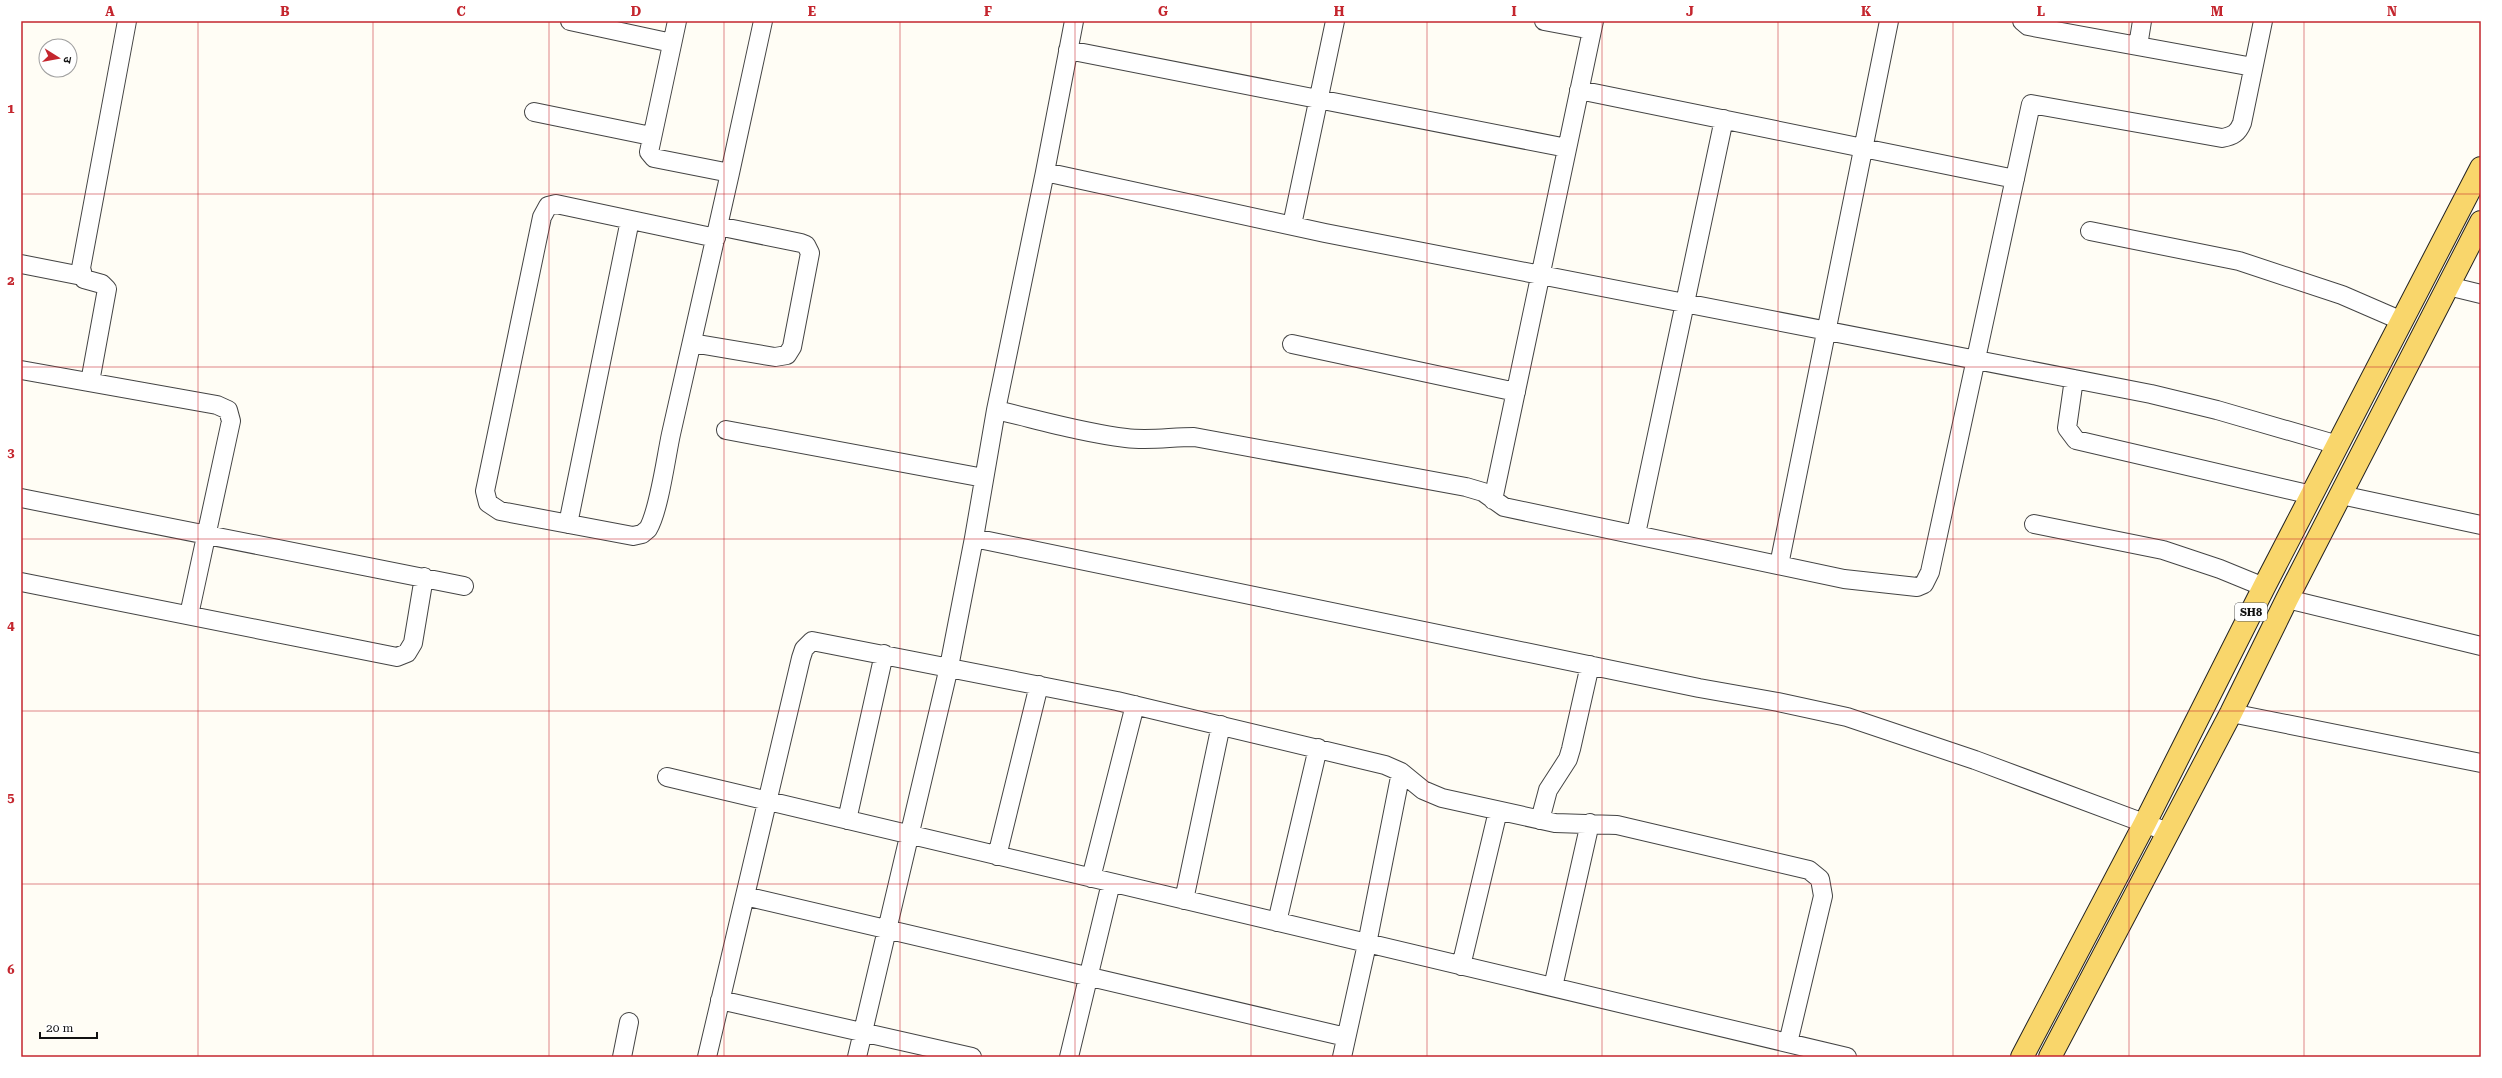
<svg xmlns="http://www.w3.org/2000/svg" width="2502" height="1078" font-family="'Roboto Serif','Noto Sans Devanagari',serif">
	<rect width="100%" height="100%" fill="#fffdf5"/>
	<g fill="none" stroke-linecap="round" stroke-linejoin="round">
		<!-- minor casing -->
		<g stroke="#444" stroke-width="20">
			<path id="minor" d="M570 21 672 43
				M677 21 649 152 654 158 730 173
				M1544 21 1592 30
				M2022 21 2028 26 2253 67
				M2138 46 2142 21
				M1068 50 1567 148
				M1579 90 2015 179
				M534 112 651 136
				M1045 172 1074 21
				M1292 225 1335 21
				M2090 231 2239 261 2342 295 2402 321
				M716 238 556 204 548 206 542 217 485 491 488 503 500 511 633 536 642 534 648 529C659 511 666 457 671 434 691 347 710 260 730 173L763 21
				M21 264 82 276
				M2448 286 2481 294
				M692 343 775 357 787 355 792 347 810 253 806 245 801 243 718 226
				M1292 344 1516 392
				M21 370 217 405 228 410 231 421 189 615
				M2074 379 2067 428 2076 440 2312 495
				M90 382 107 289 102 284 84 279 81 268 127 21
				M996 410C1039 420 1083 433 1126 438 1149 441 1171 437 1194 437L1466 487 1483 492 1504 507 1844 579 1917 587 1924 584 1930 572 2031 104 2222 138C2233 136 2238 133 2242 123L2263 21
				M726 430 984 478
				M2341 495 2481 525
				M21 498 464 586
				M1493 500 1594 21
				M568 524 630 220
				M2034 524 2163 550 2220 569 2264 587
				M1636 534 1724 119
				M1779 565 1889 21
				M21 582 397 657 407 653 413 643 424 577
				M2287 599 2481 646
				M2231 713 2481 763
				M667 777 1847 1057
				M847 820 884 654
				M1540 820 1548 790 1568 759 1571 749 1590 665
				M2168 832 1975 760 1847 717 1778 702 1699 688 974 538 996 410 1045 172 1325 233 2151 394 2217 410 2338 445
				M997 856 1039 685
				M1091 878 1135 705
				M745 896 1346 1037
				M1184 900 1221 725
				M1277 922 1318 748
				M1461 966 1498 811
				M1553 987 1590 823
				M720 1000 972 1057
				M622 1057 629 1022
				M707 1057 801 658 804 649 812 641 1117 701 1385 765 1401 772 1423 790 1442 798 1555 823 1617 825 1809 870 1820 879 1823 896 1788 1043
				M857 1057 949 667 974 538
				M1069 1057 1111 883
				M1342 1057 1367 944 1401 772"/>
		</g>
		<!-- primary casing -->
		<g stroke="#222" stroke-width="24">
			<path id="primary" d="M2022 1057 2145 823 2264 587 2481 168
				M2050 1057 2231 713 2287 599 2481 222"/>
		</g>
		<!-- minor -->
		<use href="#minor" stroke="#fff" stroke-width="18"/>
		<!-- primary -->
		<use href="#primary" stroke="#f9d66b" stroke-width="22"/>
	</g>
	<!-- grid -->
	<path fill="none" stroke="#c4262e" stroke-width="1" stroke-opacity="0.55" d="M198 21V1057M373 21V1057M549 21V1057M724 21V1057M900 21V1057M1075 21V1057M1251 21V1057M1427 21V1057M1602 21V1057M1778 21V1057M1953 21V1057M2129 21V1057M2304 21V1057M21 194H2481M21 367H2481M21 539H2481M21 711H2481M21 884H2481"/>
	<g text-anchor="middle" stroke-width="4" stroke-linejoin="round" paint-order="stroke">
		<!-- shield labels -->
		<rect fill="#fff" stroke="#585858" stroke-width="1" x="2235" y="603" width="32" height="18" rx="3"/>
		<g font-size="11" font-weight="bold" fill="#111">
			<text x="2251" y="616">SH8</text>
		</g>
	</g>
	<!-- border -->
	<rect width="2502" height="1078" fill="none" stroke="#ffffff" stroke-width="44"/>
	<!-- north arrow -->
	<g transform="translate(58 58) rotate(101)"><circle r="19" fill="#ffffff" stroke="#a0a0a0"/>
	<path d="M0-3L7 15L0 10L-7 15Z" fill="#c4262e"/>
	<text y="-6" font-size="11" font-weight="bold" text-anchor="middle" fill="#111111">उ</text>
	</g>
	<!-- scale -->
	<path d="M40 1032v6h57v-6" fill="none" stroke="#111111" stroke-width="2"/>
	<text x="46" y="1032" font-size="12" fill="#111111" stroke="#ffffff" stroke-width="3" paint-order="stroke">20 m</text>
	<rect x="22" y="22" width="2458" height="1034" fill="none" stroke="#c4262e" stroke-width="1.5"/>
	<g font-size="13" text-anchor="middle" font-weight="bold" fill="#c4262e">
		<text x="110" y="16">A</text>
		<text x="285" y="16">B</text>
		<text x="461" y="16">C</text>
		<text x="636" y="16">D</text>
		<text x="812" y="16">E</text>
		<text x="988" y="16">F</text>
		<text x="1163" y="16">G</text>
		<text x="1339" y="16">H</text>
		<text x="1514" y="16">I</text>
		<text x="1690" y="16">J</text>
		<text x="1866" y="16">K</text>
		<text x="2041" y="16">L</text>
		<text x="2217" y="16">M</text>
		<text x="2392" y="16">N</text>
		<text x="11" y="113">1</text>
		<text x="11" y="285">2</text>
		<text x="11" y="457">3</text>
		<text x="11" y="630">4</text>
		<text x="11" y="802">5</text>
		<text x="11" y="974">6</text>
	</g>
</svg>
